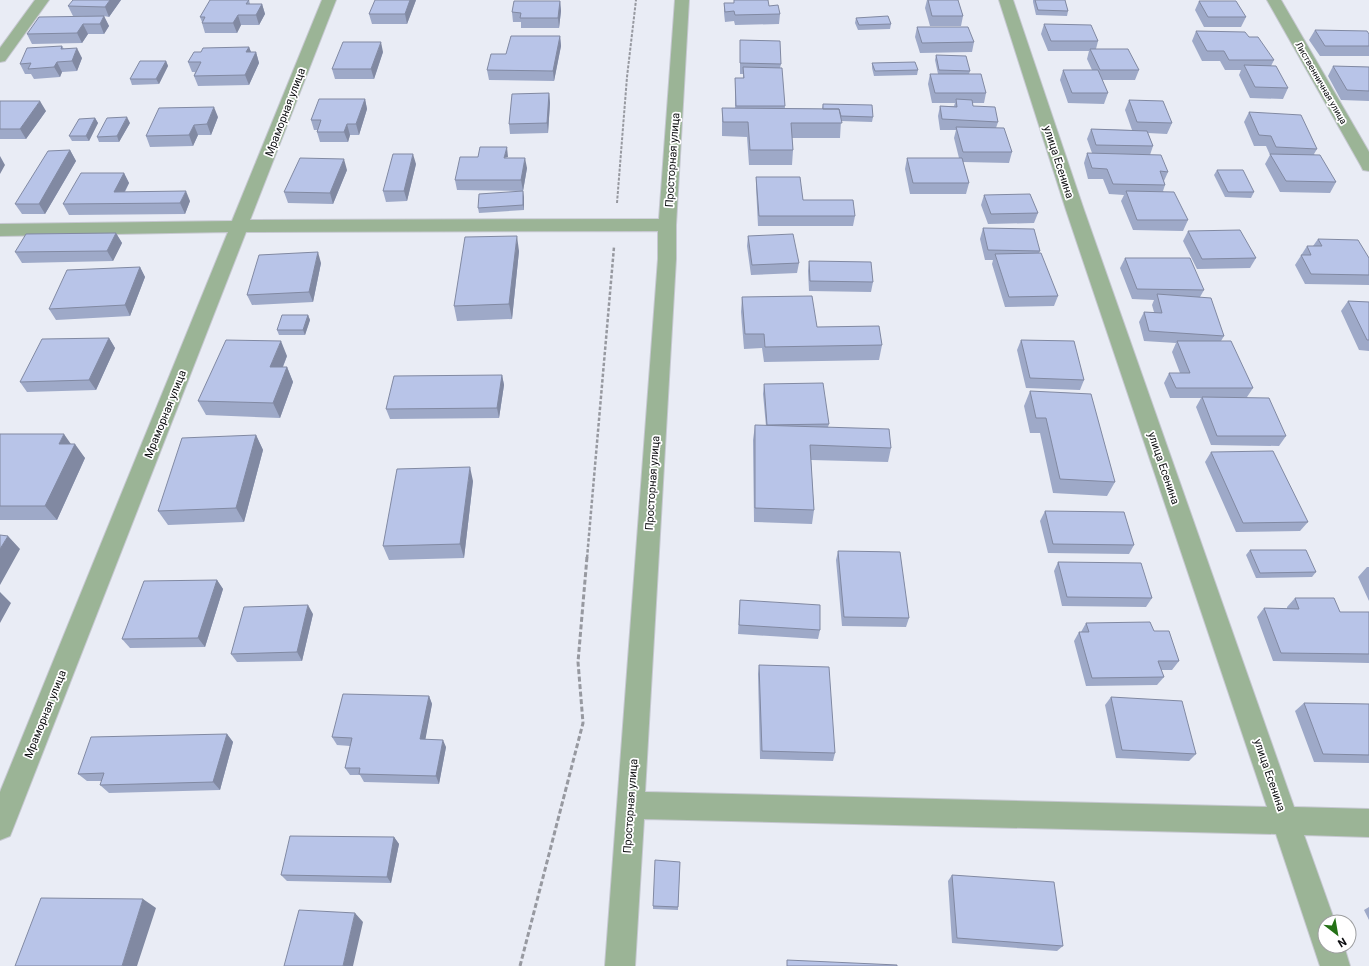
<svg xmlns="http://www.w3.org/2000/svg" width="1369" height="966" font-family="Roboto,sans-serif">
	<rect width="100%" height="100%" fill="#e9ecf5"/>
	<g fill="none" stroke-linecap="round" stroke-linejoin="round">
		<!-- street casing -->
		<g stroke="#c6c8d1" stroke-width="2">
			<path id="street" d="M35 0H49L5 61 0 62V48Z
				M322 0H336L250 220 659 219 675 0H689L676 225V259L645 792 1267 807 1066 210 999 0H1013L1084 210 1294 807 1369 809V837L1304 835 1335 922H1325V946H1344L1350 966H1320L1276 834 644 819 635 966H605L658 259V231L246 232 14 826 10 836 0 840V792L228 232 0 236V224L232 221Z
				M1267 0H1281L1369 152V171L1363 170 1361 166Z"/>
		</g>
		<!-- path-far2 -->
		<path stroke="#9799a0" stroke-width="2" stroke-dasharray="3 1.5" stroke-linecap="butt" d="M617 203 627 77 636 0"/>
		<!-- path-far1 -->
		<path stroke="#9799a0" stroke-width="2.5" stroke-dasharray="3.5 2" stroke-linecap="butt" d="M587 558 614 247"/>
		<!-- path -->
		<path stroke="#9799a0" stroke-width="3" stroke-dasharray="5 2.5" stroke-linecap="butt" d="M520 966 583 723 578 662 587 557"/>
		<!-- street -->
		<use href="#street" fill="#9bb496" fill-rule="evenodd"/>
	</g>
	<!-- wall -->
	<path fill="#9ea9c8" d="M121 0 109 17 104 16 109 26 104 34H88L82 43 32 44 27 34 86 16H73L68 6Z
		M249 0 250 4H262L265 14 259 25H241L237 33H205L202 23V22L200 17Z
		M416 0 407 24H372L369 14Z
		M734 0 769 6 780 14 779 24 735 25 734 21 725 22 724 13V3H734Z
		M927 0H958L963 16 961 26H930L925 8Z
		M1033 0H1065L1068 11 1067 16 1036 15 1033 2Z
		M560 1 561 11 559 28H521V22H513L512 12Z
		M1199 1 1246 17 1241 27H1204L1195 10Z
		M856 18 891 24 890 29 858 30 855 23Z
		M1044 24 1098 41 1096 49 1139 70 1135 80H1102L1108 93 1104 104 1068 103 1060 80 1063 70H1092L1087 59 1089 51H1048L1041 34Z
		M917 27 974 42 972 52 920 53 915 37Z
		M1315 30 1369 34V56H1320L1309 40Z
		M1196 31 1249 37 1274 60 1271 66 1288 88 1283 99 1250 98 1239 75 1241 70H1225L1220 61H1202L1192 41Z
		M560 36 561 46 554 81 489 80 487 70 506 54Z
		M740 40 781 64 780 68 785 108 822 109 823 104 873 117 872 122 841 121 840 138H792L793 150 792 165H749L747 137 722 136V108H735V78H743V74H740Z
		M62 46 64 49 82 58 77 71 62 72 60 77 34 79 31 74H25L20 64Z
		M249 47 251 52H256L259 63 249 85 198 86 194 76 195 72H192L188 62 201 52Z
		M383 52 374 79H335L332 69Z
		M936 55 970 71 969 74 986 93 984 103H972L973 106 998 122 996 128 1012 152 1009 163 963 162 969 183 966 194H910L905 169 907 158H959L954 138 956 130H940L938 116 940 106H954L955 103H932L928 84 930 74H938L935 60Z
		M166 61 168 66 159 84 132 85 130 79Z
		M872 63 918 70 917 75 874 76 872 68Z
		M1333 66 1369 67V101L1341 100 1328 76Z
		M549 93 550 103 548 133 510 134 509 124Z
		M365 99 367 109 359 135H350L348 142H320L317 132V130H314L311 120Z
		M1129 100 1172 123 1167 134 1148 133 1153 146 1150 155 1168 172 1164 181 1165 185 1163 191 1188 220 1183 231 1133 230 1121 201 1124 195 1109 194 1103 179H1088L1084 163 1087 153H1092L1087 139 1091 129 1132 130 1125 110Z
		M0 101 46 111 26 139H0Z
		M1249 112 1317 149 1314 154 1336 182 1330 193 1280 192 1265 164 1270 155 1266 146H1254L1244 122Z
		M218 117 211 135H198L193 146 150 147 146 136Z
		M95 118 98 123 89 141H72L69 136Z
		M130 123 119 142H99L97 137Z
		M70 150 76 161 45 214H22L15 204Z
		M508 158 527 168 523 191 457 190 455 180Z
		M416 164 407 201 386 202 383 191Z
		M347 170 333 204 288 203 284 192Z
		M1217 170 1254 192 1251 198 1225 197 1214 175Z
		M124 173 129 183 125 192 190 201 185 214 69 215 63 204Z
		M756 177 803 200 855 216 853 226H758L756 187Z
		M984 195 1038 213 1034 223 988 224 981 205Z
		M524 197V210L479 213 478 208Z
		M983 228 1040 251 1039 253 1058 296 1054 306 1005 307 992 264 993 260H985L980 239Z
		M1188 231 1256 258 1250 268 1197 269 1183 241Z
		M116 233 122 243 113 261 22 263 15 252Z
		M748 236 799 263 797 273 751 275 747 246Z
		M1318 239 1369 258V285L1305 284 1295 265 1307 246H1313Z
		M519 251 512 319 457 321 454 306Z
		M1125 258 1204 290 1200 297 1224 336 1221 341 1253 388 1247 397 1286 436 1279 446 1211 445 1196 407 1201 398H1170L1164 383 1169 373H1180L1172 352 1176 343 1144 341 1139 322 1144 312H1154L1152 305 1154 300 1132 299 1120 268Z
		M809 261 873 282 871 292 809 291 808 271Z
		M321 263 313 302 252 305 247 295Z
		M140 267 145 277 130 316 56 320 49 309Z
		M742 297 817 327 882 345 879 360 764 362 762 348 744 349 741 312Z
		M1348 301 1369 302V351L1359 350 1341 311Z
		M308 315 310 320 305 335H279L277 330Z
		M109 338 115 348 96 390 27 392 20 382Z
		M1021 340 1084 380 1080 390 1026 388 1017 350Z
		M287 356 283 367H287L293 382 280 418 206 415 198 401Z
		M502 375 504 385 499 418 390 419 386 409Z
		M764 384 829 424 828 427 891 448 888 462 811 460 814 510 812 524 754 522 753 440 755 425 766 426 763 394Z
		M1030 391 1115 482 1107 496 1053 493 1040 433H1030L1024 406Z
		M0 434 71 444 85 458 57 520H0Z
		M256 435 263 450 244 522 168 525 158 511Z
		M1211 452 1308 522 1300 531 1236 532 1205 462Z
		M473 481 464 558 389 560 383 546Z
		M1045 511 1134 545 1129 554 1048 553 1040 521Z
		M1250 550 1316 572 1312 577 1256 578 1246 555Z
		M838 551 909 618 906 627 842 626 836 560Z
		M1058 562 1152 598 1146 607 1062 606 1054 571Z
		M1367 567H1369V601L1358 577Z
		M217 580 223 589 205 647 130 648 122 639Z
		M1295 598 1340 612H1369V663L1273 661 1257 617 1264 608 1287 609V607Z
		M740 600 820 630 818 639 738 634Z
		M313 614 302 661 237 662 231 654Z
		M1086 623 1154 631 1179 661 1172 670H1161L1164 677 1157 685 1086 686 1074 641 1079 632H1081Z
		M759 665 835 753 833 761 760 759 758 674Z
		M429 696 432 704 425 739 446 747 439 784 364 782 360 775H350L345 768 350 746 337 745 332 737Z
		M1111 697 1196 754 1189 761 1116 758 1105 705Z
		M1304 703 1369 704V763L1314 762 1295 711Z
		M227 734 233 742 220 790 109 793 100 785 102 781H87L78 774Z
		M394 837 399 844 391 883 287 881 281 875Z
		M680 862 678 910 653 909V906Z
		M952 875 1063 946 1057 951 952 943 948 881Z
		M1369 907V920L1364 910Z"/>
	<!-- shaded-wall -->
	<path fill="#8189a2" d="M110 0H121L109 17 105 7Z
		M410 0H416L407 24 405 14Z
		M560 1 561 11 559 28 558 18Z
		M262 4 265 14 259 25 256 15Z
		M238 15 241 25 237 33 233 23Z
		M104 16 109 26 104 34 100 24Z
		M83 24 88 34 82 43 77 33Z
		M560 36 561 46 554 81 553 71Z
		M381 42 383 52 374 79 371 69Z
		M249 47 253 57 246 52Z
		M77 48 82 58 77 71 72 61Z
		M256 52 259 63 249 85 245 75Z
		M166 61 168 66 159 84 156 79Z
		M57 62 62 72 60 77 54 67Z
		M549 93 550 103 548 133 547 123Z
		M365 99 367 109 359 135 356 124Z
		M40 101 46 111 26 139 20 129Z
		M214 107 218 117 211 135 207 124Z
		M127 117 130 123 119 142 117 136Z
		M95 118 98 123 89 141 86 136Z
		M347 124 350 135 348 142 344 132Z
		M194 125 198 135 193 146 189 135Z
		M507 147 508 157 504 158Z
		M70 150 76 161 45 214 39 204Z
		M413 154 416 164 407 201 404 191Z
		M0 156 5 165 0 174Z
		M525 158 527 168 523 191 521 180Z
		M344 159 347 170 333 204 330 193Z
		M124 173 129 183 119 202 114 192Z
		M186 191 190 201 185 214 180 203Z
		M523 191 524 197V210L523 205Z
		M116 233 122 243 113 261 107 251Z
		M517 236 519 251 512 319 509 304Z
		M318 252 321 263 313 302 309 292Z
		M140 267 145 277 130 316 125 305Z
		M308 315 310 320 305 335 303 330Z
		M109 338 115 348 96 390 89 380Z
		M281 341 287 356 277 381 270 367Z
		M287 367 293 382 280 418 273 403Z
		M502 375 504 385 499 418 497 408Z
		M64 434 73 447 75 444 85 458 57 520 45 506 59 444Z
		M256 435 263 450 244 522 236 508Z
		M470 467 473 481 464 558 460 544Z
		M8 536 20 549 0 585V549Z
		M217 580 223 589 205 647 198 638Z
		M0 592 11 603 0 623Z
		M308 605 313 614 302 661 297 652Z
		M429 696 432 704 424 747 420 739Z
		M227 734 233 742 220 790 213 782Z
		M443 740 446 747 439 784 436 776Z
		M394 837 399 844 391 883 387 877Z
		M143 899 156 908 137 966H122Z
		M355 913 363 922 353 966H343Z"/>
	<!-- building -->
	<path fill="#b8c4e8" stroke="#8189a2" d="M73 0H110L105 7 68 6Z
		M210 0H249L246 4H262L256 15H238L233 23H202L205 17H200Z
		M375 0H410L405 14H369Z
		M734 0H768L769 6 778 5 780 14 735 15 734 11 725 12 724 3H734Z
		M928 0H958L963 16H932Z
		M1035 0H1065L1068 11 1038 10Z
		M514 1H560L558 18H520L521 13 512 12Z
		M1199 1H1236L1246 17H1208Z
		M104 16 100 24H83L77 33 27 34 39 17Z
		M888 16 891 24 859 25 856 18Z
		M1044 24 1091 25 1098 41H1051Z
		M917 27H968L974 42 922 43Z
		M1315 30 1367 31 1369 34V46H1325Z
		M1196 31 1245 32 1249 37H1258L1274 60H1229L1224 51H1207Z
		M511 36H560L553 71 487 70 491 54H506Z
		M740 40 780 41 781 64 740 63Z
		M343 42H381L371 69H332Z
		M62 46 61 49 77 48 72 61 57 62 54 67 28 69 31 63 20 64 27 48Z
		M249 47 246 52H256L245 75 194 76 201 62H188L194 52H201L203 48Z
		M1090 49H1128L1139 70H1100Z
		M936 55 966 56 970 71 939 70Z
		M140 61H166L156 79H130Z
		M915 62 918 70 875 71 872 63Z
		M1244 65 1276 66 1288 88 1255 87Z
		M1333 66 1369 67V91L1347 90Z
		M743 67 782 68 785 106H736L735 78H744Z
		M1063 70H1098L1108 93H1072Z
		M930 74H981L986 93H935Z
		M549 93 547 123 509 124 512 94Z
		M319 99H365L356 124H347L344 132H317L321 120H311Z
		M956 99 972 100 973 106 995 107 998 122 942 119 940 106 957 107Z
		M1129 100 1163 101 1172 123 1137 122Z
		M0 101H40L20 129H0Z
		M823 104 872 105 873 117 841 116 839 109H823Z
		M214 107 207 124 194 125 189 135 146 136 159 108Z
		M722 108 839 109 842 123H791L793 150H750L748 122H723Z
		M1249 112 1301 115 1317 149 1276 147 1271 136 1259 135Z
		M127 117 117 136 97 137 107 118Z
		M95 118 86 136H69L79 119Z
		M956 127 1004 128 1012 152H963Z
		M1091 129 1147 131 1153 146 1096 145Z
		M480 147H507L504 158H525L521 180H455L460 157H478Z
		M70 150 39 204H15L48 151Z
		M1087 153 1161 155 1168 172 1160 171 1165 185 1113 184 1107 169 1092 168Z
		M393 154H413L404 191H383Z
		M1270 154 1320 155 1336 182 1286 181Z
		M300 158 344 159 330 193 284 192Z
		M907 158H962L969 183H913Z
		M1217 170H1243L1254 192H1228Z
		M81 173H124L114 192 186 191 180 203 63 204Z
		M756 177H800L803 200H853L855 216H759Z
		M523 191V205L478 208 479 194Z
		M1126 191 1174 192 1188 220H1137Z
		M1030 194 1038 213 991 214 984 195Z
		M983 228 1034 229 1040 251 988 250Z
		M1240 230 1256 258 1202 259 1188 231Z
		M116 233 107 251 15 252 26 234Z
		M793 234 799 263 752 265 748 236Z
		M517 236 509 304 454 306 465 237Z
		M1318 239 1358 240 1369 258V275L1311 274 1301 255H1311L1307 246H1322Z
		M318 252 309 292 247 295 259 255Z
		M1041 253 1058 296 1009 297 995 254Z
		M1125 258H1190L1204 290 1137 289Z
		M809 261 871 262 873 282 810 281Z
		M140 267 125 305 49 309 67 270Z
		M1157 294 1211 298 1224 336 1149 331 1144 312 1162 313Z
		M812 296 817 327 879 326 882 345 765 347 764 334H745L742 297Z
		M1348 301 1369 302V340H1367Z
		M282 315H308L303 330H277Z
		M109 338 89 380 20 382 42 339Z
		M226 340 281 341 270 367H287L273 403 198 401Z
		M1021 340 1074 341 1084 380 1030 378Z
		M1177 341H1231L1253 388H1176L1169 373H1190Z
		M502 375 497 408 386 409 394 376Z
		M823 383 829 424 767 425 764 384Z
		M1030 391 1091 394 1115 482 1060 479 1046 418H1036Z
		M1202 397 1269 398 1286 436H1217Z
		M755 425 889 429 891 448 810 445 814 510 755 508Z
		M0 434H64L59 444H75L45 506H0Z
		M256 435 236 508 158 511 182 438Z
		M1273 451 1308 522 1243 523 1211 452Z
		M470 467 460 544 383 546 397 469Z
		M1045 511 1124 512 1134 545 1053 544Z
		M0 535 8 536 0 549Z
		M1250 550H1306L1316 572 1260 573Z
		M838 551 900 552 909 618 844 617Z
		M1058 562 1141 563 1152 598 1067 597Z
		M217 580 198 638 122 639 144 581Z
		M1295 598H1334L1340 612H1369V654L1281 653 1264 608 1299 609Z
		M740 600 820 605V630L739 625Z
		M308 605 297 652 231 654 244 607Z
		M1150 622 1154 631H1169L1179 661H1158L1164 677 1092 678 1079 632H1089L1086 623Z
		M759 665 829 667 835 753 762 751Z
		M343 694 429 696 420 739 443 740 436 776 359 774 360 768H345L352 738 332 737Z
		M1111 697 1182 701 1196 754 1122 750Z
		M1304 703 1369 704V755L1323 754Z
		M227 734 213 782 100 785 104 773 78 774 91 737Z
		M290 836 394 837 387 877 281 875Z
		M655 860 680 862 678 907 653 906Z
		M952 875 1054 882 1063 946 957 938Z
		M41 898 143 899 122 966H15Z
		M299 910 355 913 343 966H284Z
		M787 960 897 965V966H787Z"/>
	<g text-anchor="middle" stroke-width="3.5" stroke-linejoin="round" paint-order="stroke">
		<!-- far-street labels -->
		<g font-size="9" fill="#0d0e11" stroke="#fff">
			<text transform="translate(1321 83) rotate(60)" y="3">Лиственничная улица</text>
		</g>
		<!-- street labels -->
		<g font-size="11" fill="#0d0e11" stroke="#fff">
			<text transform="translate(285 112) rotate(-69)" y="4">Мраморная улица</text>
			<text transform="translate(672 160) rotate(-86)" y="4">Просторная улица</text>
			<text transform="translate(1059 162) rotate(72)" y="4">улица Есенина</text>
			<text transform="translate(165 414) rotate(-68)" y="4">Мраморная улица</text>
			<text transform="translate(1164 468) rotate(71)" y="4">улица Есенина</text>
			<text transform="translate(652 483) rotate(-86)" y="4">Просторная улица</text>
			<text transform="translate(45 714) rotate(-68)" y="4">Мраморная улица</text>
			<text transform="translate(1270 775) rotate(71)" y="4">улица Есенина</text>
			<text transform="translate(630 806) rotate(-86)" y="4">Просторная улица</text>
		</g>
	</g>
	<!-- north arrow -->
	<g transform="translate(1337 934) rotate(149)"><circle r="19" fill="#ffffff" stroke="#9e9fa0"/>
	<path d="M0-3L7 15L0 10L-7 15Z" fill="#247116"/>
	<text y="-6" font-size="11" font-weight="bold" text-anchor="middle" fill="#0d0e11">N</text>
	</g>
</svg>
